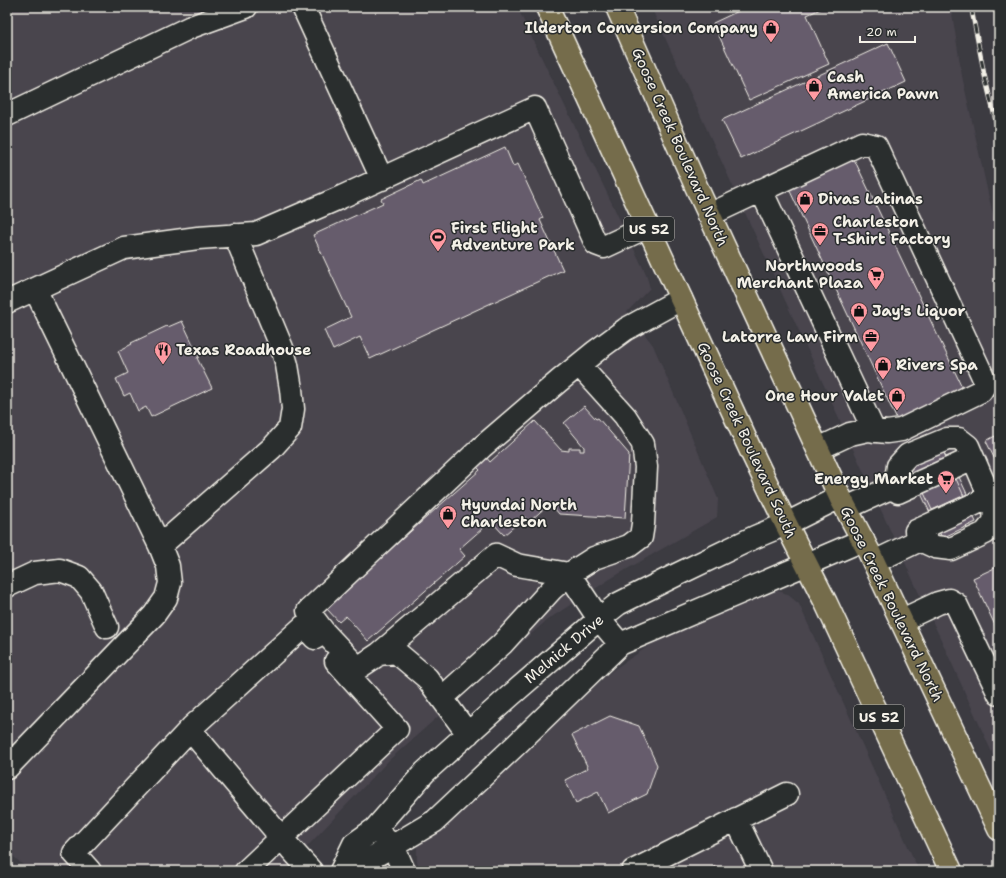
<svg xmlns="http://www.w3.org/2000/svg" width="1006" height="878" font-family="'Shantell Sans',sans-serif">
	<rect width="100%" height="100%" fill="#3c3b41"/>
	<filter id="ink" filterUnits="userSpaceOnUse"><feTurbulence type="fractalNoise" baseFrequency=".025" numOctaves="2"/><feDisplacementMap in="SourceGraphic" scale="8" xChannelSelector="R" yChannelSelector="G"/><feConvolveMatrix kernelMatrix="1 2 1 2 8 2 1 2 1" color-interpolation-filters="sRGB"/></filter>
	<g filter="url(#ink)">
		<!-- built -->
		<path fill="#49454e" d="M7 7H517L646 274 650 288 627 312 653 345 718 499 717 517 610 579 547 620 389 760 284 871H30L7 851Z
			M651 7H951L962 76 989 198 999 237V768L939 635 918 591Z
			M764 589 776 590 787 594 799 604 919 871H421L417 862V844L613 670 653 643Z"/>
		<!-- building -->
		<path fill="#665c6c" stroke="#f4f1e8" d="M747 7H825L807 15 829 64 749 100 713 23Z
			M888 43 906 82 741 159 722 120Z
			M505 147 513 166 518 164 543 218 540 220 563 270 370 359 360 337 333 350 324 330 351 317 313 235 383 203 381 199 421 180 423 185Z
			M854 159 964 391 898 422 789 189Z
			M182 321 199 357 197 358 212 388 151 417 146 407 138 411 130 393 124 396 116 379 128 373 118 351 132 344 131 343 167 326 168 327Z
			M584 406 596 419 598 418 629 454 625 518 559 514 550 503 529 522 525 517 504 535 491 521 459 549 465 556 368 641 346 616 339 622 326 608 333 600 480 470 476 466 486 457 490 462 535 421 561 450 569 451V448H580V451H584V447L564 423Z
			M995 436 999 443V468L986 441Z
			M943 451 976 522 942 538 908 466Z
			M959 477 967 494 932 510 924 493Z
			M999 566V634L973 578Z
			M610 716 639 726 657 765 647 794 608 813 598 792 576 803 565 780 588 768 572 735Z
			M716 866 718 871H704Z"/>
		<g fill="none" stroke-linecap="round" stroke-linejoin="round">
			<!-- minor casing -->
			<g stroke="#f4f1e8" stroke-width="25">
				<path id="minor" d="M303 7 382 179
					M7 115 191 27 246 7
					M761 190 874 431
					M709 215 862 143 876 146 986 383 981 391 901 430 887 432 868 430 850 434 818 449
					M7 302 124 248 198 238 256 234 337 199 535 108 596 244 604 247 647 227
					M973 458 898 492 895 486 898 466 908 455 947 439H959L968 446 995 509 994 522 985 533 951 549 935 547 920 540 916 531 990 497
					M846 508 895 486
					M160 546 272 448 290 428 293 409 291 389 287 365 282 348 235 235
					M874 562 920 540
					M7 586 35 573 60 570 79 577 91 591 107 627
					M902 620 938 603 949 600 956 604 999 694
					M379 654 496 555 517 565 569 574 594 558 629 546 641 537 643 524 646 467 643 444 625 416 579 365
					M442 698 502 644 551 590 569 574 599 619 620 644
					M468 734 427 678 396 652 379 654 358 668 324 632 308 611 482 447 559 381 596 351 626 329 681 299
					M7 768 154 615 166 598 170 583 168 566 160 546 35 289
					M736 819 761 871
					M383 837 393 846 404 871
					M90 871 74 853 192 727
					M246 871 397 729 336 661
					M311 871 291 849 192 732V727L304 626 315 638 324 632
					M341 871 354 844 375 829 425 772 510 696 599 619 618 604 674 576 755 537 786 524 840 497
					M348 871 393 846 435 821 516 745 620 644 807 564 863 540
					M633 871 787 794"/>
			</g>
			<!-- highway casing -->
			<g stroke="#f4f1e8" stroke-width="25">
				<path id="highway" d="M547 7 751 451 786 524 826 603 951 871
					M617 7 696 186 840 497 869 552 999 829"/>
			</g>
			<!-- minor -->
			<use href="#minor" stroke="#2a2d2e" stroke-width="22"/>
			<!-- highway -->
			<use href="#highway" stroke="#746c4b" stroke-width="22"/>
			<!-- rail casing -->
			<g stroke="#f4f1e8" stroke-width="4.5">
				<path id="rail" d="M971 7 984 73 999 135"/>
			</g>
			<!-- rail -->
			<use href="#rail" stroke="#2a2d2e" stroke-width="3" stroke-dasharray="9" stroke-linecap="butt"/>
		</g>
	</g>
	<!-- icons -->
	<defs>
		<g id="shop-pin" transform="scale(0.9)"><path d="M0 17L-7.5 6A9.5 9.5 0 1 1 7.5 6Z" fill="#ff9aa2" stroke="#2a2d2e"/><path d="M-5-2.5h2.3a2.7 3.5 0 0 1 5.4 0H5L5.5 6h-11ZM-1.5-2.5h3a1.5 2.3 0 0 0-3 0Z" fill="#111"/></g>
		<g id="office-pin" transform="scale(0.9)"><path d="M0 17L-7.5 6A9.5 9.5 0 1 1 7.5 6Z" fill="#ff9aa2" stroke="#2a2d2e"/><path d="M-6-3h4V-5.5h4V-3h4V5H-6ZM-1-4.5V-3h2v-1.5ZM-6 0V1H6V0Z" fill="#111"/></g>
		<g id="stadium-pin" transform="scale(0.9)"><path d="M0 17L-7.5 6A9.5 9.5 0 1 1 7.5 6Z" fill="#ff9aa2" stroke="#2a2d2e"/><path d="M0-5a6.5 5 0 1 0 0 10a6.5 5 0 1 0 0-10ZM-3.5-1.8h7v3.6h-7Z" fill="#111"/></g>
		<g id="supermarket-pin" transform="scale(0.9)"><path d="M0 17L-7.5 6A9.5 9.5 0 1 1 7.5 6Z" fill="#ff9aa2" stroke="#2a2d2e"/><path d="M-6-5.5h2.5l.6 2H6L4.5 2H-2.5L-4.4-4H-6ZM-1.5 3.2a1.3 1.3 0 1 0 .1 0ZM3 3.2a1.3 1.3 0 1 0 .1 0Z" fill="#111"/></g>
		<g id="restaurant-pin" transform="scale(0.9)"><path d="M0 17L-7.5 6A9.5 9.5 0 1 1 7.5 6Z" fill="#ff9aa2" stroke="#2a2d2e"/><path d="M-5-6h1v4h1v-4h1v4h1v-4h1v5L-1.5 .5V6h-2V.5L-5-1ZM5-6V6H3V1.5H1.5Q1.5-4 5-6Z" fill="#111"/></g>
	</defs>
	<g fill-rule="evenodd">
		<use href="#shop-pin" x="771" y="28"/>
		<use href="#shop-pin" x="814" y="86"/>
		<use href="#shop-pin" x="805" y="199"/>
		<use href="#office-pin" x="820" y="231"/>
		<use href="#stadium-pin" x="438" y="237"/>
		<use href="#supermarket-pin" x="876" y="275"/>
		<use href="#shop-pin" x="859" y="311"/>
		<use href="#office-pin" x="871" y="337"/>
		<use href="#restaurant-pin" x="163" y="350"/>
		<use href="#shop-pin" x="883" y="365"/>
		<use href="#shop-pin" x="897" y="396"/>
		<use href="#supermarket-pin" x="946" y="479"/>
		<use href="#shop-pin" x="448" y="514"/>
	</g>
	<g text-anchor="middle" stroke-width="3" stroke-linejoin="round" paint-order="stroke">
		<!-- shield labels -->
		<g fill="#2a2d2e" stroke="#b7b6b0" stroke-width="1">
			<rect x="624" y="217" width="50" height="24" rx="3"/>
			<rect x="854" y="705" width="50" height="24" rx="3"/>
		</g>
		<g font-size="14" font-weight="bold" fill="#f4f1e8">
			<text x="649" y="234">US 52</text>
			<text x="879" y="722">US 52</text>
		</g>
		<!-- poi labels -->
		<g font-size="15" font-weight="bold" fill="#f4f1e8" stroke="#2a2d2e" text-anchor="start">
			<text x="758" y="33" text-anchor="end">Ilderton Conversion Company</text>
			<text x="827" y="82">Cash<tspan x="827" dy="17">America Pawn</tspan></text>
			<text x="818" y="204">Divas Latinas</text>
			<text x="833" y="227">Charleston<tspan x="833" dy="17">T-Shirt Factory</tspan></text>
			<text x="451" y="233">First Flight<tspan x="451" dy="17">Adventure Park</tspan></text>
			<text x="863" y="271" text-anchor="end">Northwoods<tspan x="863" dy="17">Merchant Plaza</tspan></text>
			<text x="872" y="316">Jay's Liquor</text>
			<text x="858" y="342" text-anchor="end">Latorre Law Firm</text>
			<text x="176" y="355">Texas Roadhouse</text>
			<text x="896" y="370">Rivers Spa</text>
			<text x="884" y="401" text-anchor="end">One Hour Valet</text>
			<text x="933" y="484" text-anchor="end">Energy Market</text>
			<text x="461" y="510">Hyundai North<tspan x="461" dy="17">Charleston</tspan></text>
		</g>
		<!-- street labels -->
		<g font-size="15" fill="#f4f1e8" stroke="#2a2d2e">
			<text transform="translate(680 147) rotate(66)" y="5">Goose Creek Boulevard North</text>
			<text transform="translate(747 440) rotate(65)" y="5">Goose Creek Boulevard South</text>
			<text transform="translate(892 604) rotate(64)" y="5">Goose Creek Boulevard North</text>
			<text transform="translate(564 649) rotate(-40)" y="5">Melnick Drive</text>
		</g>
	</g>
	<!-- margin -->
	<rect width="1006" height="878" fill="none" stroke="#2a2d2e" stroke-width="24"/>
	<rect x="12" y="12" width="982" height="854" fill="none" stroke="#f4f1e8" stroke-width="1.5" filter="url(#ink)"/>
	<!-- scale -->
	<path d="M860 36v6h55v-6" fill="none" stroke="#f4f1e8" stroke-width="2"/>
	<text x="866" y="36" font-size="12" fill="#f4f1e8" stroke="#2a2d2e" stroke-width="3" paint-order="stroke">20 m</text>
</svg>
